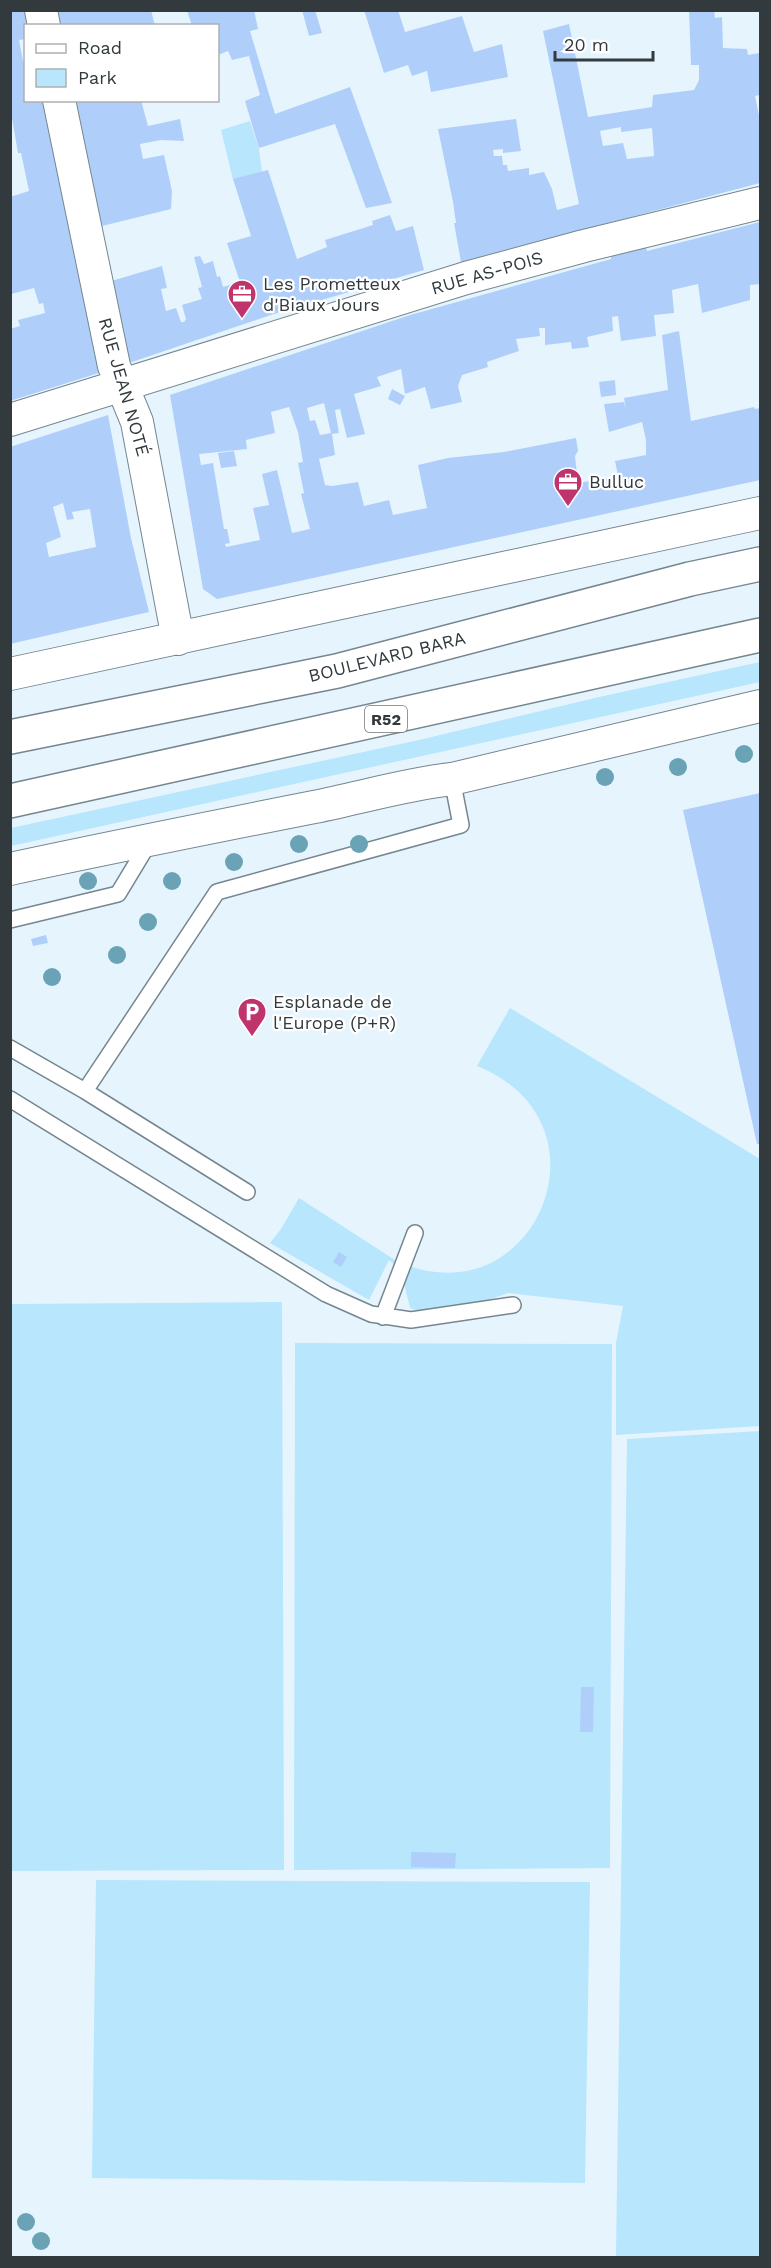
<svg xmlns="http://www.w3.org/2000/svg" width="771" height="2268" font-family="'Work Sans',sans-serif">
	<rect width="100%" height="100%" fill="#e6f5fd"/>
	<!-- green -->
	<path fill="#b7e6fd" d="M250 121 259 149 262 172 233 180 221 130Z
		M760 662V682L11 846V828L419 740 599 697Z
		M510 1008 760 1159V1426L616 1435V1343L623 1306 508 1293 474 1305 430 1315 410 1308 401 1271 389 1260 369 1300 270 1243 281 1229 299 1198 395 1260C531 1325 621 1124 477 1066Z
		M282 1302 284 1870 11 1871V1304Z
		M295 1343 612 1344 610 1868 294 1870Z
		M760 1431V2257H616L627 1439Z
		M96 1880 590 1882 585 2183 92 2178Z"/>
	<!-- building -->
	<path fill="#afcffa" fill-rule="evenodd" d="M10 10H28L31 26H26V39L19 40 23 61H26V100H44L102 372 10 401V329L20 326 18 320 45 313 43 303 39 304 34 288 11 294 10 293V197L29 191 21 153H18L10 107Z
		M53 10H151L155 26H56Z
		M187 10H254L258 29 250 31 275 114 350 87 392 203 366 208 335 124 259 148 245 101 260 95 249 56 232 60 228 51 218 55V26H192Z
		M302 10H315L322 33 309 36Z
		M364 10H398L405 32 462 16 474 52 502 44 508 77 431 92 427 71 412 76 408 65 384 73Z
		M689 10H714L715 18 722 17 723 48 747 49 748 55 760 53V95L755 96 760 120V183L461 262 454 223H456L453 202 438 129 516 119 521 151 503 153V149L493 150 494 156H502L503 165H507L508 171 529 168V175L544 172 552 189 557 210 579 204 543 31 569 24 588 117 652 107 653 95 694 90 699 80V65H691ZM621 127V132L652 128 654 156 627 159 623 143 603 146 600 131Z
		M72 100H141L148 126 180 119 184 141 161 140 140 144 143 159 164 155 172 191 171 209 98 227Z
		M268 170 297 259 327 247 325 240 373 225 372 221 390 215 396 231 413 226 424 270 274 314 132 362 123 357 108 282 162 266 167 288 161 289 166 311 176 308 181 322H184L186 319 182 305 202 299 198 288 202 287 194 257 200 256 204 264 213 261 217 277 220 276 223 287 240 282 227 243 251 236 233 179Z
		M760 222V284L750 285V300L702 313 698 284 672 290 674 313 654 315 656 336 621 341 618 316 612 317 613 331 587 337 589 347 572 349 571 342 545 345V328H539L540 336 516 339 519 351 487 362 488 367 462 375 458 386 462 402 431 409 425 387 405 394 401 369 377 377 381 386 354 394 365 434 347 438 340 409 335 410 339 433 332 434 335 455 319 459 325 485 332 486 358 482 364 506 389 500 393 515 427 508 418 465 448 458 504 452 576 438 578 451 575 456 578 483 618 476 615 461 646 455V440L642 422 609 432 604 404 624 402 626 410 624 398 668 390 662 335 679 331 691 421 754 407 755 409 760 408V480L217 599 203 589 170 395 410 315 611 259V255L646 245 647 251ZM324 403 331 433 320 435 315 420 310 421 307 408ZM289 407 298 432 303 462 298 463 304 493 301 494 310 529 292 533 277 470 262 474 269 505 253 508 260 540 226 547 225 544 230 543 227 529H224L213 463 201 465 199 454 247 449 246 440 275 433 271 412Z
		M615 380 616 395 601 397 599 382Z
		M392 389 405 396 400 405 388 399Z
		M108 415 131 538 149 612 10 644V447ZM63 503 67 520 74 519 72 512 90 509 96 547 49 557 46 543 61 537 53 507Z
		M234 451 237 466 221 468 218 453Z
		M760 793V1144H757L683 810Z
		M46 935 48 943 33 946 31 939Z
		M339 1252 347 1257 341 1267 333 1262Z
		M581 1687H594L593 1732H580Z
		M411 1852 456 1853 455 1868 411 1867Z"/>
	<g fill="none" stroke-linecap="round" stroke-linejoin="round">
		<!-- service casing -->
		<g stroke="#75868f" stroke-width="18">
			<path id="service" d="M10 920 118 894 150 841
				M10 1048 85 1091 247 1192
				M85 1091 217 892 461 825 452 779
				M10 1099 326 1294 371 1314 411 1320 513 1305
				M383 1317 415 1233"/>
		</g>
		<!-- minor casing -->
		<g stroke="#75868f" stroke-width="34">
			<path id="minor" d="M41 10 44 26
				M59 100 114 366 137 422 178 639
				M10 420 466 278 584 246 760 203
				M10 674 760 513
				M10 869C112 847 213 827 314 807 360 798 406 784 452 779L760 706"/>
		</g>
		<!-- primary casing -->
		<g stroke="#75868f" stroke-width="36">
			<path id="primary" d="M10 737 337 671 690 579 760 564
				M10 801 760 635"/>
		</g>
		<!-- service -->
		<use href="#service" stroke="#fff" stroke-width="15"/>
		<!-- minor -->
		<use href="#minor" stroke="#fff" stroke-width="32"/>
		<!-- primary -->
		<use href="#primary" stroke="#fff" stroke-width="33"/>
	</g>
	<!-- trees -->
	<g fill="#6aa2b6">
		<circle cx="744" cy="754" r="9"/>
		<circle cx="678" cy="767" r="9"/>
		<circle cx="605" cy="777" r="9"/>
		<circle cx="299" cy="844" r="9"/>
		<circle cx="359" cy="844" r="9"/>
		<circle cx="234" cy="862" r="9"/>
		<circle cx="88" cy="881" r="9"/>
		<circle cx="172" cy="881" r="9"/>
		<circle cx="148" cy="922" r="9"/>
		<circle cx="117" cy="955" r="9"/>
		<circle cx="52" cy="977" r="9"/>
		<circle cx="26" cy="2222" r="9"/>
		<circle cx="41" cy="2241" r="9"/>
	</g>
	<!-- icons -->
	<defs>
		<g id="office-pin" transform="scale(1.5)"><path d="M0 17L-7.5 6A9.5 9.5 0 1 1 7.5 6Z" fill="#bf346c" stroke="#fff"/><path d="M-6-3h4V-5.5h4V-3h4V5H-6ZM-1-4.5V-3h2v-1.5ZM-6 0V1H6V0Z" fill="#fff"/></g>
		<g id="parking-pin" transform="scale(1.5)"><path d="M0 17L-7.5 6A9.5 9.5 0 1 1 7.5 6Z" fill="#bf346c" stroke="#fff"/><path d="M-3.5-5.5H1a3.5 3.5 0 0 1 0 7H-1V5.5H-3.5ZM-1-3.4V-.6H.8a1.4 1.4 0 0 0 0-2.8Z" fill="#fff"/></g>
	</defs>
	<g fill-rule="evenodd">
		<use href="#office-pin" x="242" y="294"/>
		<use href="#office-pin" x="568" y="482"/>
		<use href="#parking-pin" x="252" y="1012"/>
	</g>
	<g text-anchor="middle" stroke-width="4.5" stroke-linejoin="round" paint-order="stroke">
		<!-- shield labels -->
		<rect fill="#fff" stroke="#707577" stroke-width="1.5" x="365" y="706" width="42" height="26" rx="4.5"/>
		<g font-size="16" font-weight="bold" fill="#323a3d">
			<text x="386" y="725">R52</text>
		</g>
		<!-- street labels -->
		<g font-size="18" fill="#323a3d" stroke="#fff">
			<text transform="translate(487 273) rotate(-16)" y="6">RUE AS-POIS</text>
			<text transform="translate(124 387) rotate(74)" y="6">RUE JEAN NOTÉ</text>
			<text transform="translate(387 657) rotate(-14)" y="6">BOULEVARD BARA</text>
		</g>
		<!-- poi labels -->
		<g font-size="18" fill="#323a3d" stroke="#fff" text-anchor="start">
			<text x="263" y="290">Les Prometteux<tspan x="263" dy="21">d'Biaux Jours</tspan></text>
			<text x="589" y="488">Bulluc</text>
			<text x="273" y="1008">Esplanade de<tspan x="273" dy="21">l'Europe (P+R)</tspan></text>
		</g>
	</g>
	<!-- border -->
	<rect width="771" height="2268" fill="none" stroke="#323a3d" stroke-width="24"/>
	<!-- legend -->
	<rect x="24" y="24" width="195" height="78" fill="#ffffff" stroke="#adb0b1" stroke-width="1.5"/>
	<rect x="36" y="44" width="30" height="9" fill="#ffffff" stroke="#adb0b1" stroke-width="1.5"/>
	<text x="78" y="54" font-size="18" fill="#323a3d">Road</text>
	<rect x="36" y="69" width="30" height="18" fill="#b7e6fd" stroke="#adb0b1" stroke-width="1.5"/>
	<text x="78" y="84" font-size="18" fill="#323a3d">Park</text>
	<!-- scale -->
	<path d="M555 51v9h98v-9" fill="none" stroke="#323a3d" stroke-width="3"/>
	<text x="564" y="51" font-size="18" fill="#323a3d" stroke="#ffffff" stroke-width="4.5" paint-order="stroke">20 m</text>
</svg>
